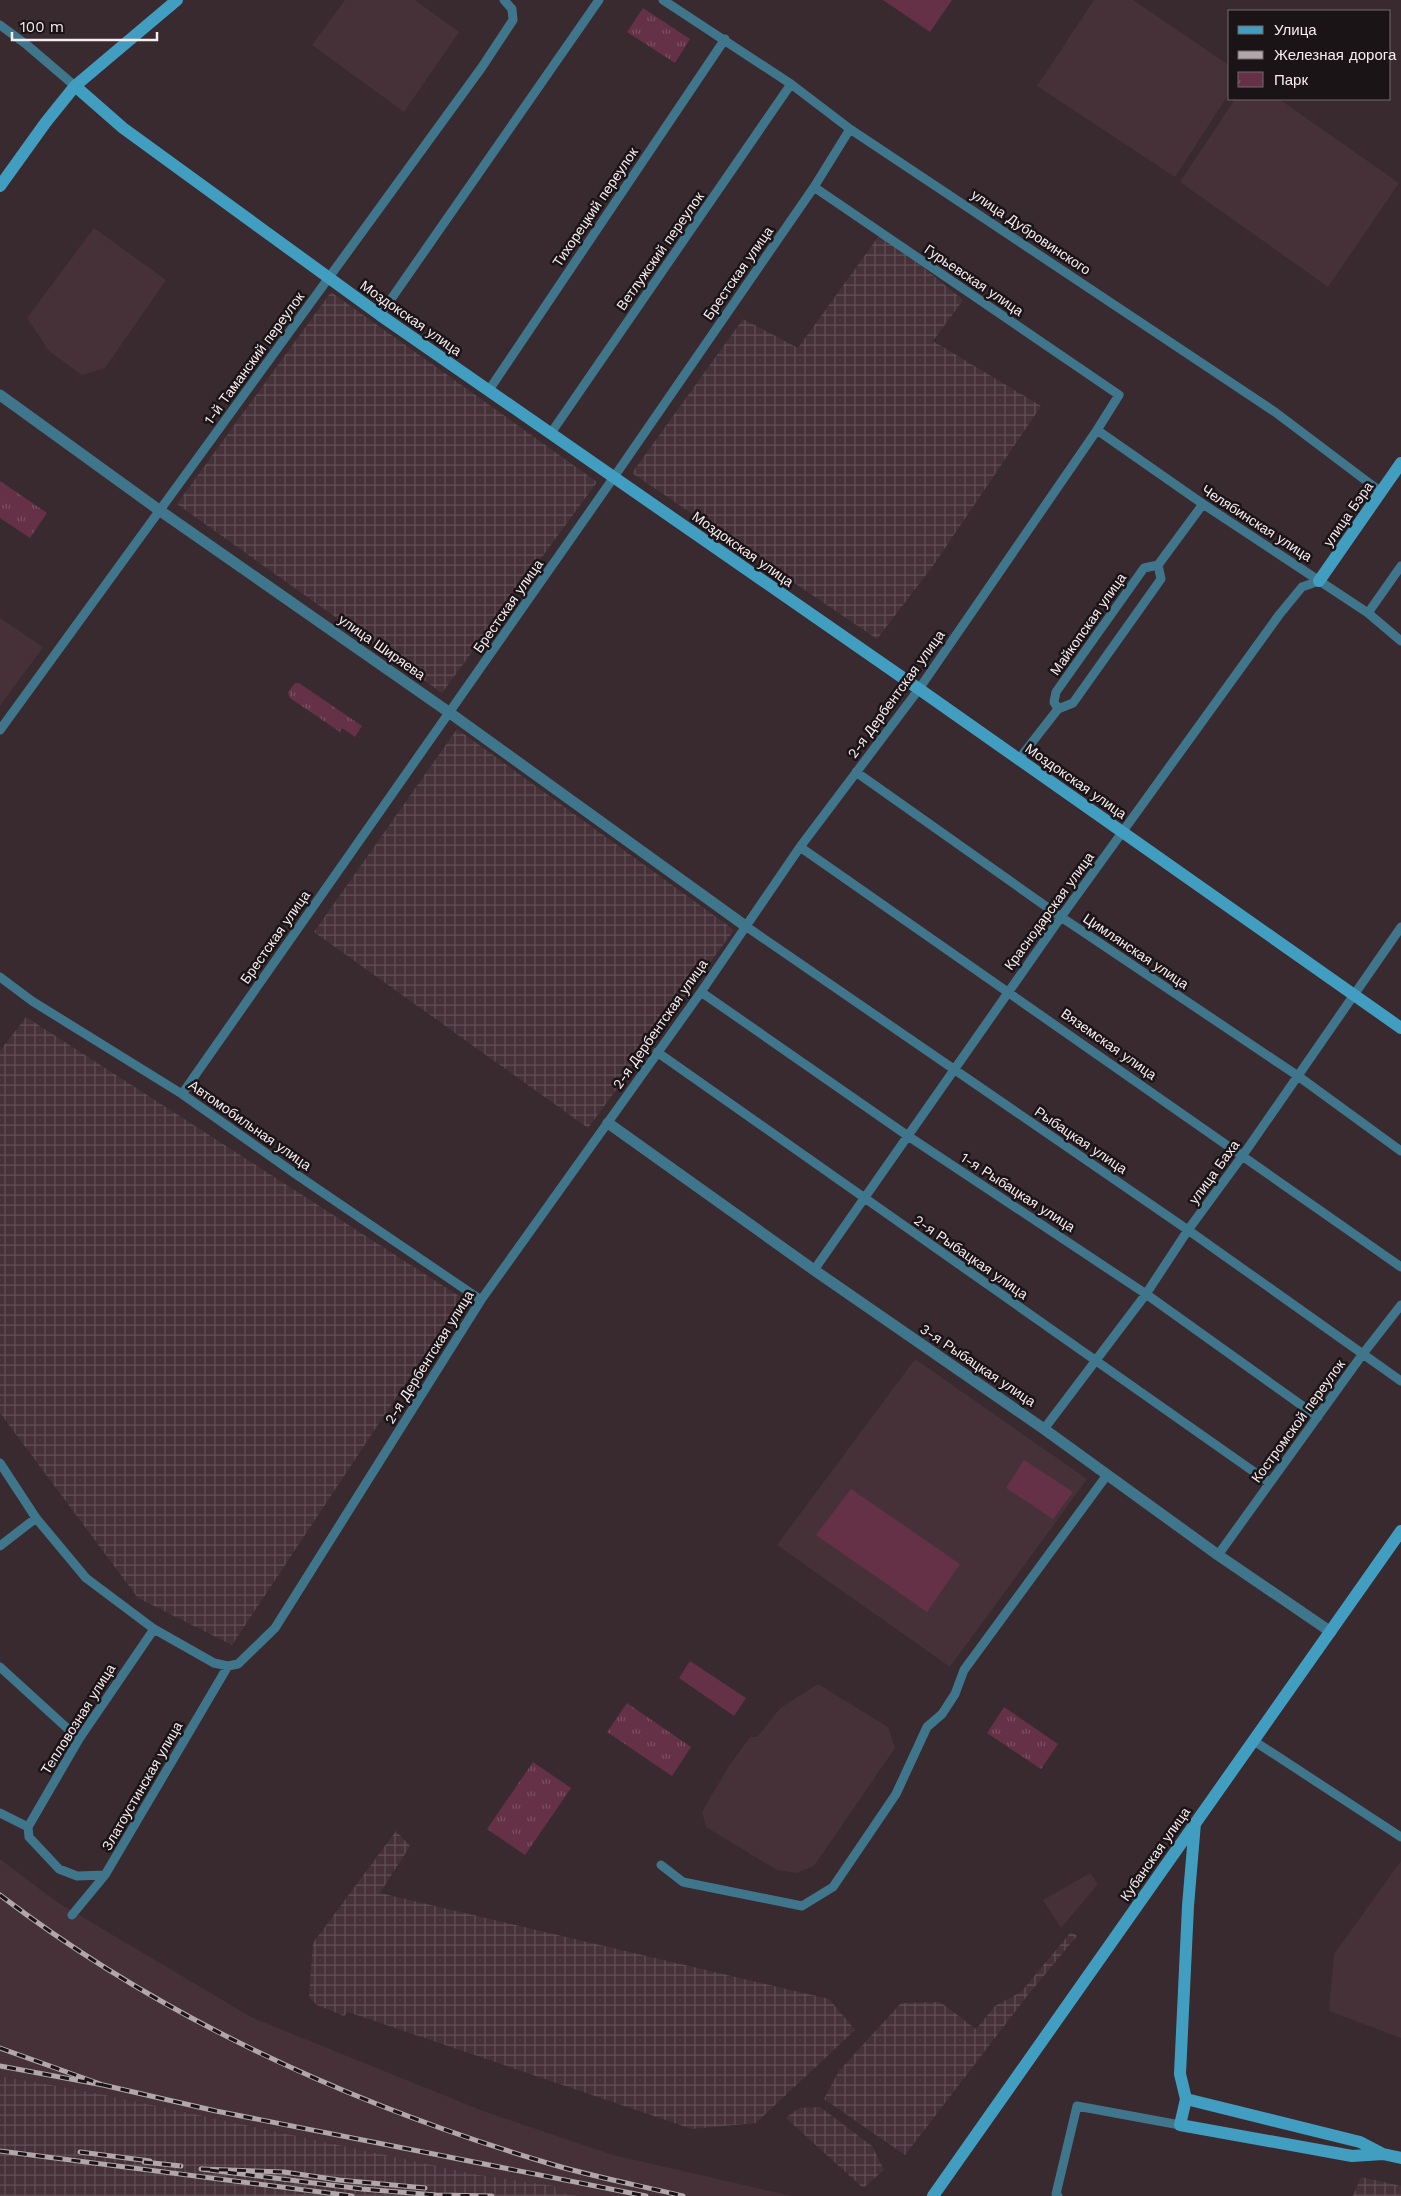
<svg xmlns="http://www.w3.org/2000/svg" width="1401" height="2196" font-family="'Work Sans',sans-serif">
	<defs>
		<pattern id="industrial-grid" width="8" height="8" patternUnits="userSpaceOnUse" patternTransform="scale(1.25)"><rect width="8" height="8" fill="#463139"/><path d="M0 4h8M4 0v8" fill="none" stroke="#614f56"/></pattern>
		<pattern id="park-tufts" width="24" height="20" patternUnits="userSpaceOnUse" patternTransform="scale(1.25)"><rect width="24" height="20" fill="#653146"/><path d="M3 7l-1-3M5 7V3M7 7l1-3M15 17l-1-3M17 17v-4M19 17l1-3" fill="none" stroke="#7c4f61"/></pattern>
	</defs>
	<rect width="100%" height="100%" fill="#382a2f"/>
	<!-- built -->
	<path fill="#463139" d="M345 0H415L459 32 404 112 312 45Z
		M1094 0H1133L1230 66V92L1175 177 1037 86Z
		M1235 99H1279L1399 183 1328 287 1180 182Z
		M94 228 166 280 105 368 82 375 49 351 27 318Z
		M0 618 43 647 0 706Z
		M915 1359 1087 1479 950 1667 777 1545Z
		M818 1684 888 1727 895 1748 814 1866 796 1873 777 1870 706 1827 702 1812 729 1766 750 1737H757L780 1708Z
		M0 1859 57 1902 253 2018 483 2111 613 2155 792 2196H580L556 2193 554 2186 479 2175 91 2092 0 2076Z
		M1401 1861V2038L1329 2011 1334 1954Z
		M1090 1873 1098 1884 1061 1928 1043 1900Z"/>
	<!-- industrial -->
	<path fill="url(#industrial-grid)" d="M881 233 963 300 933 341 1041 406 935 563 877 639 632 473 743 319 798 348Z
		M331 292 597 482 442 693 177 504Z
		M457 729 734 930 588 1128 314 932Z
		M26 1017 462 1298 232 1645 138 1598 0 1413V1051Z
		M396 1831 410 1846 380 1893 829 1999 855 2030 756 2123 692 2129 348 2012 344 2016 317 2005 309 1997 313 1943Z
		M1071 1932 1077 1936 1031 1991 905 2155 824 2099 839 2071 901 2003 940 2002 976 2029 995 2006 1021 1992Z
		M0 2076 91 2092 479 2175 555 2186 556 2193 580 2196H0Z
		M820 2107 872 2146 884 2170 863 2188 786 2118 799 2108Z
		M1361 2177 1401 2186V2196H1353Z"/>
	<!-- park -->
	<path fill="url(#park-tufts)" d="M643 8 690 39 675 63 627 32Z
		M0 481 47 513 30 538 0 518Z
		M295 683H299L362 726 355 737 342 728 340 732 290 698 288 692Z
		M627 1703 691 1747 672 1776 607 1732Z
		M1004 1707 1058 1744 1041 1769 987 1733Z
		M533 1762 571 1788 525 1855 487 1829Z"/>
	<!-- pitch -->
	<path fill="#653146" d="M883 0H952L930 32Z
		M1024 1460 1073 1492 1053 1519 1006 1488Z
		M851 1489 960 1564 927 1612 816 1535Z
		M690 1661 746 1698 734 1716 679 1678Z"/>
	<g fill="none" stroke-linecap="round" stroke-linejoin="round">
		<!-- minor -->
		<path stroke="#40768b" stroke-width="9" d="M663 0 791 84 850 129 1275 412 1381 492
			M0 25 27 45 75 86
			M380 315 599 0
			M489 390 725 39
			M1097 430 1203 504 1368 613 1401 641
			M551 433 791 84
			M1368 613 1401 566
			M1058 709 1073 703 1161 579 1158 565 1203 504
			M0 730 482 67 513 20 512 9 504 0
			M1019 759 1058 709 1054 702 1056 692 1144 568 1158 565
			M856 772 1061 917 1298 1076 1401 1151
			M800 847 1401 1267
			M744 925 1188 1230 1401 1381
			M0 977 32 1001 182 1094 297 1175 481 1300
			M701 992 908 1136 1146 1294 1318 1417
			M657 1052 1270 1483
			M182 1094 614 477 814 187 850 129
			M814 1270 1061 917 1279 615 1302 587 1319 581
			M1044 1429 1146 1294 1188 1230 1243 1155 1401 927
			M0 1463 36 1518 86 1578 154 1629 214 1663 228 1666 238 1664 275 1628 481 1300 701 992 800 847 919 689 1097 430 1119 395 814 187
			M0 1546 36 1518
			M1218 1555 1362 1355 1401 1305
			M0 1667 79 1739
			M1254 1741 1401 1837
			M0 1813 28 1827 29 1837 59 1869 77 1876 105 1875
			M28 1827 79 1739 154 1629
			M661 1865 683 1882 802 1906 833 1887 896 1794 927 1727 942 1714 955 1694 964 1670 1107 1475
			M72 1915 105 1875 228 1666
			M1058 2196 1056 2194 1077 2106 1180 2125"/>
		<!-- tertiary -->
		<path stroke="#40768b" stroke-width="11" d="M0 395 159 510 450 713 744 925
			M608 1123 814 1270 1044 1429 1218 1555 1331 1632"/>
		<!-- secondary -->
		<path stroke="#419ec0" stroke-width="12" d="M75 86 123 128 380 315 919 689 1401 1028
			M0 186 46 122 75 86 177 0
			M1319 581 1401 463
			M1195 1823 1188 1906 1180 2074 1186 2099 1180 2125 1352 2156 1383 2154 1401 2158
			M1186 2099 1360 2142 1383 2154
			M933 2196 1401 1531"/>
		<!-- rail casing -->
		<g stroke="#b1a6aa" stroke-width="5">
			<path id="rail" d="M0 1895C163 2019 348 2103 544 2162 589 2176 637 2185 683 2196
				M0 2048 103 2085 0 2066
				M103 2085 216 2111 646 2196
				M0 2151 352 2196
				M80 2152 150 2161
				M144 2162 181 2166
				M425 2188 339 2180 284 2172 201 2169 362 2189 436 2195 492 2196"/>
		</g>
		<!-- rail -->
		<use href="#rail" stroke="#1b1417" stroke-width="3" stroke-dasharray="9" stroke-linecap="butt"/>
	</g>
	<g text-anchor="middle" stroke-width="5" stroke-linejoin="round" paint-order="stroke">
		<!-- street labels -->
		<g font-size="14" fill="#f7edf0" stroke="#1b1417">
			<text transform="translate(595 207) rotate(-56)" y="5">Тихорецкий переулок</text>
			<text transform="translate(1031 232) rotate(34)" y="5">улица Дубровинского</text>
			<text transform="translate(660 251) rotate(-55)" y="5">Ветлужский переулок</text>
			<text transform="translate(738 273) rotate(-55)" y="5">Брестская улица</text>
			<text transform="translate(974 280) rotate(34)" y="5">Гурьевская улица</text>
			<text transform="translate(411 318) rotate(35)" y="5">Моздокская улица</text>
			<text transform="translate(254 358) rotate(-54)" y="5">1-й Таманский переулок</text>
			<text transform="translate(1348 514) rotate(-55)" y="5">улица Бэра</text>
			<text transform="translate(1257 523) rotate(33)" y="5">Челябинская улица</text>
			<text transform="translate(743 549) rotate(35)" y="5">Моздокская улица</text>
			<text transform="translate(508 606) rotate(-55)" y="5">Брестская улица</text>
			<text transform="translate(1088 624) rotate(-55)" y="5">Майкопская улица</text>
			<text transform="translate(382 647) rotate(35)" y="5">улица Ширяева</text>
			<text transform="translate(896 694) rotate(-54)" y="5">2-я Дербентская улица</text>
			<text transform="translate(1076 781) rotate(35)" y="5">Моздокская улица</text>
			<text transform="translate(1049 911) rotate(-54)" y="5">Краснодарская улица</text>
			<text transform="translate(275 937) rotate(-55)" y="5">Брестская улица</text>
			<text transform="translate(1136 951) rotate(34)" y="5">Цимлянская улица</text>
			<text transform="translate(660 1024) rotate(-55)" y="5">2-я Дербентская улица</text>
			<text transform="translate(1109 1044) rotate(35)" y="5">Вяземская улица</text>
			<text transform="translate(250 1125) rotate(35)" y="5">Автомобильная улица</text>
			<text transform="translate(1081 1140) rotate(34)" y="5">Рыбацкая улица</text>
			<text transform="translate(1214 1172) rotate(-54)" y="5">улица Баха</text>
			<text transform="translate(1018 1192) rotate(33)" y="5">1-я Рыбацкая улица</text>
			<text transform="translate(971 1257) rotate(35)" y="5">2-я Рыбацкая улица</text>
			<text transform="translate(429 1357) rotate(-58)" y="5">2-я Дербентская улица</text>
			<text transform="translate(978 1365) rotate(34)" y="5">3-я Рыбацкая улица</text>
			<text transform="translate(1298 1421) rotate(-54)" y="5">Костромской переулок</text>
			<text transform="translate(78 1719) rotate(-58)" y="5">Тепловозная улица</text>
			<text transform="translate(142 1786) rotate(-60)" y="5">Златоустинская улица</text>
			<text transform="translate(1155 1854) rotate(-55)" y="5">Кубанская улица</text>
		</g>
	</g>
	<!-- legend -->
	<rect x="1228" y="10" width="162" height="90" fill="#1b1417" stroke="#736b6e"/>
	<rect x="1238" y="26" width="25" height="8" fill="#419ec0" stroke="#736b6e"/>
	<text x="1274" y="35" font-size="15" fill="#f7edf0">Улица</text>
	<rect x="1238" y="51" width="25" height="8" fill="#b1a6aa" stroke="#736b6e"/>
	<text x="1274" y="60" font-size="15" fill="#f7edf0">Железная дорога</text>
	<rect x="1238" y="72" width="25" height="15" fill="url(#park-tufts)" stroke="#736b6e"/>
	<text x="1274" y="85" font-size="15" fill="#f7edf0">Парк</text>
	<!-- scale -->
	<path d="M12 32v8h145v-8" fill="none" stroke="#f7edf0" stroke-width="2.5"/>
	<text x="20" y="32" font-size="15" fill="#f7edf0" stroke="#1b1417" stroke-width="4" paint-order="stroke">100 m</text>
</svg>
